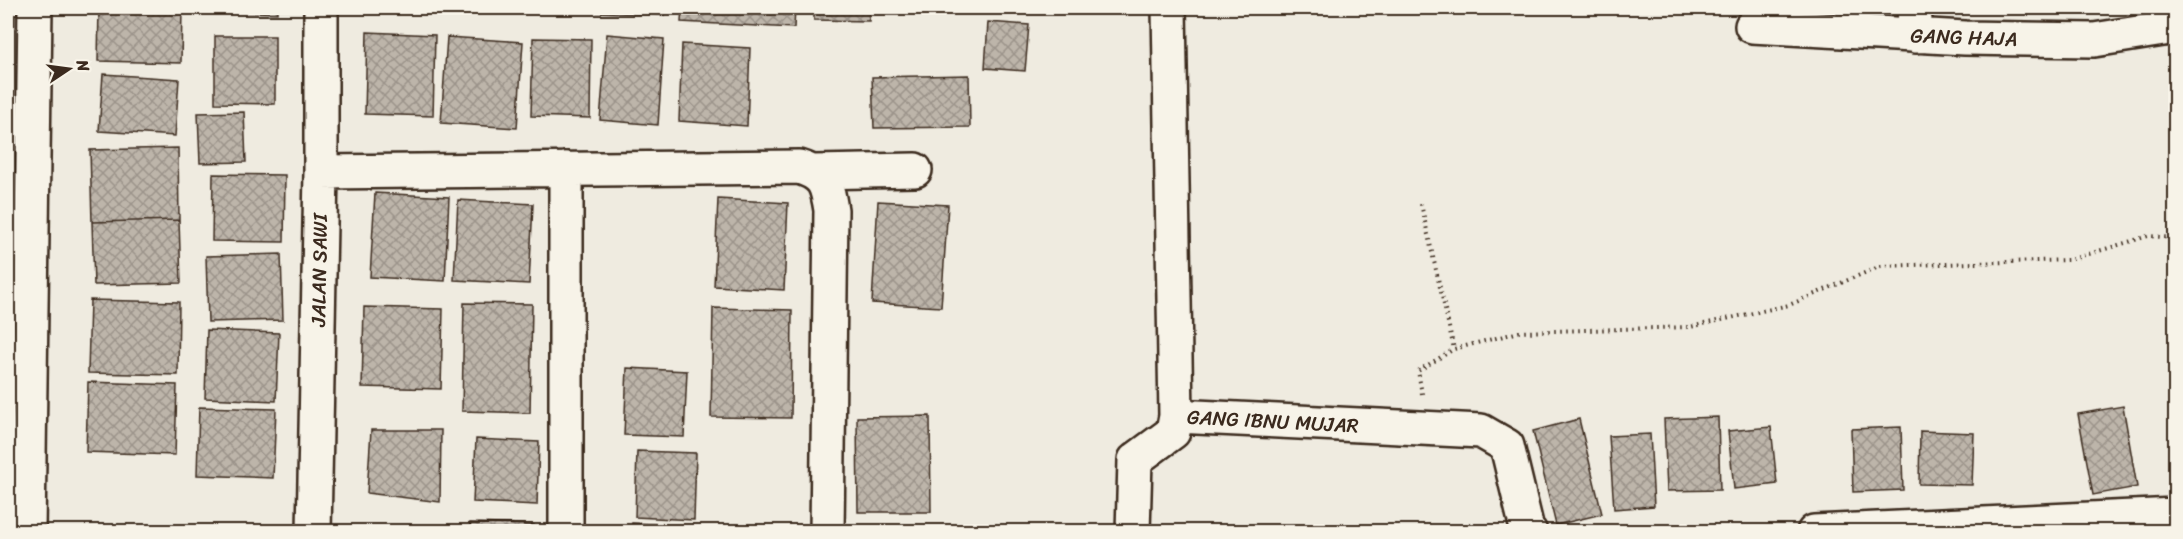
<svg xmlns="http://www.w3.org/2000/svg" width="2183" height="539" font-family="Sriracha,sans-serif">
	<defs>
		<pattern id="building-cross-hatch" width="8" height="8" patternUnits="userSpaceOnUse" patternTransform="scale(1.5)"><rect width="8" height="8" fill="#bdb5aa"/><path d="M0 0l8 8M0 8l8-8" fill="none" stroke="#9b938a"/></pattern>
	</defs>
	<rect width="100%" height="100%" fill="#efebe0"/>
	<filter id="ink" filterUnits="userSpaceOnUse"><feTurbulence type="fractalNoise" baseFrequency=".0167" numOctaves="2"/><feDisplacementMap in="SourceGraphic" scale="12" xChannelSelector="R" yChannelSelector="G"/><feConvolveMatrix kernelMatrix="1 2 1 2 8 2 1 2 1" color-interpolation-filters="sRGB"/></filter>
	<g filter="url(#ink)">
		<!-- building -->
		<path fill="url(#building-cross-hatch)" stroke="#3b2a1e" stroke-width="1.5" d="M99 8H182L181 63 98 61Z
			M206 8H277V13L206 11Z
			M393 8H437L436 13Z
			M596 8H664V15L596 12Z
			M682 8H795L794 28 681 22Z
			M814 8H869V21L814 20Z
			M988 22 1029 25 1025 71 985 68Z
			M367 32 435 35 433 116 365 114Z
			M607 34 664 39 658 125 600 120Z
			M215 36H275V104L215 103Z
			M447 37 523 42 517 128 441 123Z
			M533 38 591 39 590 118 531 116Z
			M682 44 750 48 747 126 679 121Z
			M103 74 179 79 175 136 99 131Z
			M969 75 970 127 874 128 872 77Z
			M244 112 246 162 200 163 198 113Z
			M178 148 179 220 92 222 90 150Z
			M213 174 285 175 284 242 212 241Z
			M375 193 449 197 445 281 370 277Z
			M718 199 788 203 784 290 714 286Z
			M458 200 533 204 529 284 454 280Z
			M878 201 948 205 941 307 872 303Z
			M179 220 181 283 94 285 92 222Z
			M281 254 283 320 208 322 206 256Z
			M90 300 179 302 178 375 88 373Z
			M464 303 532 304 530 413 462 411Z
			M364 307 443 309 441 389 362 387Z
			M713 308 792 310 791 418 711 417Z
			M207 330 279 333 276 401 205 398Z
			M627 368 687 371 684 437 624 435Z
			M88 382 177 385 175 455 86 452Z
			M2123 406 2137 487 2093 495 2078 414Z
			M199 407 276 409 273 478 197 475Z
			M930 416 931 512H858L857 417Z
			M1718 417 1720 490 1667 491 1664 419Z
			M1579 419 1602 514 1556 525 1533 431Z
			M1771 427 1777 484 1734 489 1728 431Z
			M1901 427 1903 490 1853 492 1851 429Z
			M371 430H441L440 502 367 493Z
			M1920 431 1974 433 1972 485 1919 484Z
			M1650 434 1654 506 1614 509 1609 436Z
			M476 439 539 442 537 505 473 502Z
			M637 451 696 453 694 520 635 517Z
			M470 523 534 525V532H470Z
			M632 523 691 526V532H632Z"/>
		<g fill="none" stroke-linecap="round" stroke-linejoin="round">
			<!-- street casing -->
			<g stroke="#3b2a1e" stroke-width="38">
				<path id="street" d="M1169 8 1176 416 1481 431 1507 446 1527 529 1530 532
					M1914 8 1916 36
					M1752 26 1965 38 2094 40 2176 27
					M321 172 799 167C825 175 827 185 831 210L827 532
					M815 172 915 170
					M28 532 35 8
					M314 532 321 172V8
					M566 532V169
					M1133 532 1135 460 1173 432 1176 416
					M1814 532 2176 515"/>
			</g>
			<!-- path -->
			<path stroke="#3b2a1e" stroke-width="4" stroke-dasharray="1.5 4.5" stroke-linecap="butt" d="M1421 204 1454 349
				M1422 394 1418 371 1454 349 1519 332 1690 327 1789 305 1881 266 2069 260 2148 236 2176 238"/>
			<!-- street -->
			<use href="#street" stroke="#f7f3e8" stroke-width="33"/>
		</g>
	</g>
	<g text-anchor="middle" stroke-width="4.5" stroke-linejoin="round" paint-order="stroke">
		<!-- street labels -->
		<g font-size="20" fill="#3b2a1e" stroke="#f7f3e8">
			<text transform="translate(1964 37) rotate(2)" y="7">GANG HAJA</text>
			<text transform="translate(319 270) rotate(-89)" y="7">JALAN SAWI</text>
			<text transform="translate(1273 421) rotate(3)" y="7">GANG IBNU MUJAR</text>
		</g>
	</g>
	<!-- margin -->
	<rect width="2183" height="539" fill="none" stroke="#f7f3e8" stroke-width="30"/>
	<rect x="15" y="15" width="2153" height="509" fill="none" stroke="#3b2a1e" stroke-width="2" filter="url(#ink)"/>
	<!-- north arrow -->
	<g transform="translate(69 69) rotate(77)" stroke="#f7f3e8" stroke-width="4.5" paint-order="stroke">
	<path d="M0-4.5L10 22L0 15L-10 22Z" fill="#3b2a1e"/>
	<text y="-9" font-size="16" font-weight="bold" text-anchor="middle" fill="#3b2a1e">N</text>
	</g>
</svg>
